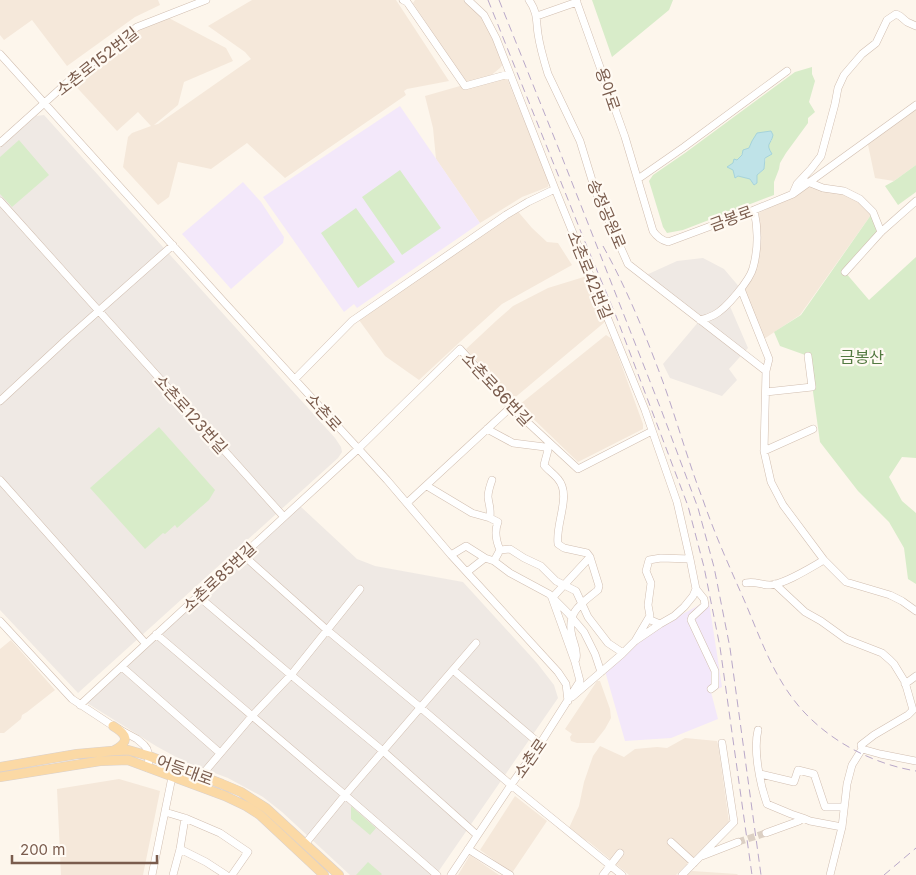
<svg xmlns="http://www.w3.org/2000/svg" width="916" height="875" font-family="Inter,'Noto Sans KR',sans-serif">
	<rect width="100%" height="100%" fill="#fdf6ec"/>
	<!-- residential -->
	<path fill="#f5e8da" d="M0 0H158L160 5 135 17 67 66 32 20 4 40 0 35Z
		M252 0H396L449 81 407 89 404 91 406 95 285 178 247 143 211 169 178 162 169 197 158 205 123 167 128 137 132 133 151 126 138 112 117 131 70 80 137 27 165 16 226 48 233 61 184 82 178 105 154 125 158 124 251 59 245 52 208 26Z
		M415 0H465L484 19 503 64 500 68 489 77 506 76 549 182 548 187 522 197 480 223 436 159 433 128 425 96 474 82H467L463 78 413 3Z
		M916 105V165L894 181 875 178 867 140Z
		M808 182 844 191 873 212 800 315 761 341 741 289 753 270 757 221 759 213 798 192Z
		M515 208 532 228 547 242 558 243 572 265 502 304 461 341 419 380 385 356 359 320Z
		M587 276 606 321 512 400 466 349 496 321 513 306 548 288Z
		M606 335 612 339 643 424V429L578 462 519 405Z
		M11 640 55 690 27 712 22 715 21 719 4 733H0V649Z
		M597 681H600L610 709 611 718 605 729 594 743H577L571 741 570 737 572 734 565 729Z
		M685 738 717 741 718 744 729 822 676 875H629L589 842 583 839 569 828 579 806 584 782 593 756 600 746 624 757 635 749 657 747 667 748Z
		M119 779 160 791 143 875H61L57 789Z
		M515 796 547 821 512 873 480 850Z
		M470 855 499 875H458Z
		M692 871 737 874 738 875H687Z"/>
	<!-- industrial -->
	<path fill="#efe9e4" d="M44 115 335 438 341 447 342 452 338 458 78 693 0 610V148L36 116Z
		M703 258 724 269 741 289 729 304 748 348 729 369 737 380 722 396 670 378 663 364 700 320 644 276 677 261Z
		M300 506 357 559 375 566 463 582 537 663 554 685 558 698 436 875H350L282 812 263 797 228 778 185 762 156 746 87 703Z"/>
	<!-- education -->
	<path fill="#f3e8fa" d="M400 106 480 223 357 308 354 304 344 312 263 197Z
		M243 182 261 202 284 237 283 243 231 289 182 234Z
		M709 602 722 687 711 692 718 719 671 738 625 741 605 671 651 631 703 603Z"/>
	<!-- green -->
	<path fill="#d8ecc9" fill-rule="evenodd" d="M592 0H673L669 10 612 57Z
		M812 67V74L815 81 809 102 815 112 808 118V123L786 153 780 163 779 169 774 182V195L683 230 667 233 663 227 649 181 653 175 685 153 795 72ZM771 131 772 140 768 144 764 169 757 175V183L754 185 750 179 738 176 735 178C731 162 738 163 743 152L749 148C753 139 761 133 771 131Z
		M19 140 49 175 12 207 0 194V157Z
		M916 165V192L898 205 885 186 894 181Z
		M400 170 441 228 402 255 362 197Z
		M356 208 395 262 358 288 321 233Z
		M873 212 881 232 845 272 869 300 916 257V458L902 457 889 477 902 501 916 513V584L908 579 904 548 889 522 858 491 820 442 808 356 780 346 774 332 801 315Z
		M159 427 215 490 209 500 177 528 175 525 165 534 163 533 145 549 90 488Z
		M351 806 376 828 370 835 351 819Z
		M368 862 382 874 381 875H356Z"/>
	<!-- water -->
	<path fill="#bfe3e8" stroke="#a5d3da" d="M771 131 773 135C771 145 765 143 772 154L765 158 764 169 757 175V183L754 185 750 179 738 176 735 178 733 170 727 167 733 163 734 159 737 160 742 155 743 150 749 148 752 141 757 133Z"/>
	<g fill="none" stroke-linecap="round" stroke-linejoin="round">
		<!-- minor-tunnel -->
		<path stroke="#dcd0c4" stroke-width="7" stroke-dasharray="7 3.5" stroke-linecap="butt" d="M738 842 766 833"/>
		<!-- minor casing -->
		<g stroke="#d1beb0" stroke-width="8">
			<path id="minor" d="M403 0 407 2 465 86 509 74
				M468 0 484 15 496 38 555 189 645 410 677 502 690 559
				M529 0C538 13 536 21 538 34 540 48 544 61 548 74L580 141 595 190 628 264 766 371 764 451 771 482 783 505 824 560 846 582 890 595 902 601 916 611
				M576 0 625 137 653 231C657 237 661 240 668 242L754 210 793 194 916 105
				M537 16 577 2
				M0 54 223 301 387 480 451 555 558 672 566 684 568 701
				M0 143 70 80 137 27 206 0
				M638 179 684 147 787 71
				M808 182 823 188 844 191 860 199 873 212 881 232
				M793 193 797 184 811 169 821 156 835 104 838 88 844 75 862 54 876 43 887 20 896 14 900 16 907 22 916 26
				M0 201 284 517
				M845 272 881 232 916 201
				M741 289 769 359 766 371
				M700 320C705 319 710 317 714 315 726 309 750 280 753 268 758 250 758 228 754 210
				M295 379 352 321 506 215 528 202 555 189
				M766 392 812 387 808 356
				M0 401 68 338 173 245
				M487 429 513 443 545 447 548 450 544 465C548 470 554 474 558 479 572 495 555 524 558 544L564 548 587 553 590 557 599 586 598 590C582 603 566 612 572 636 574 645 578 650 576 659
				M764 451 813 429
				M0 480 146 644
				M427 486 472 513 490 518 498 522C494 532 496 541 500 550L510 549 524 558 541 566 556 581 576 591 588 617 608 643 623 653
				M407 503 511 407
				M490 518C491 507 489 506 488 497 488 491 490 486 492 480
				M243 555 327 630 421 708 511 785 622 875
				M451 555 466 546 485 558
				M494 561 510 573 549 594 568 613 584 632 595 654 601 672
				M467 572 485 558 494 561 500 550
				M746 583C755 581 761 585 770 585 785 584 810 568 824 560
				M775 584 805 612 821 621 846 639 882 653 890 660 894 664 905 682 913 710 908 715 874 735 861 745 862 749 852 765 847 784 842 827 830 875
				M696 589 704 599 705 605 692 617 691 620 715 671V686L711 689
				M198 596 291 675 383 751 477 835
				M0 621 72 699 113 726 137 739 144 745 147 749 149 756 148 768
				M156 634 345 795 437 875
				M635 641 648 619 660 624 674 616 684 607 693 596 696 589 690 559 661 558 649 560 646 571 651 583 648 605 650 616 648 619
				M122 667 220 753
				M453 670 540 744
				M905 684 916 676
				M572 697 622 654 635 641 660 624
				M80 705 146 644 358 449 460 349 486 378 511 407 578 469 652 431
				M758 730C753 750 760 784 767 804L791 814 803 818
				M862 749 880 754 916 761
				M760 774 794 782 798 770 814 774 825 807H844
				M201 776 252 716 291 675 360 589
				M165 812 185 818 220 833 248 852 232 875
				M766 833 799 821 803 818 810 821 842 827
				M671 842 694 863
				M305 844 345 795 476 643
				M180 849 206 862 226 875
				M468 849 510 875
				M702 856 738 842
				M152 875 172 777
				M173 875 180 849 185 818
				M451 875 511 785 540 744 580 681 575 662 552 598 590 557
				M603 875 620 853
				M682 875 734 822 722 743"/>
		</g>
		<!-- major casing -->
		<g stroke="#dad1cd" stroke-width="10">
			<path id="major" d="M113 751C130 742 128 735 113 726
				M0 767 77 754 111 751 128 750 149 756 222 784 241 792 266 808 339 875
				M0 777 100 761 128 760 225 796 246 806 260 815 324 875"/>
		</g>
		<!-- minor -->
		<use href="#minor" stroke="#fff" stroke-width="7"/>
		<!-- major -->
		<use href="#major" stroke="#fbd9a5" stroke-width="9"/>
		<!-- rail -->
		<path stroke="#b9a8c9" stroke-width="1" stroke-dasharray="8 5" stroke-linecap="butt" d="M488 0 583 237 616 316 688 506 704 567 720 647 752 875
			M499 0 560 152 662 412 698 508 714 567 730 648 761 875
			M603 246C627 289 646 336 663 382 677 421 688 461 703 500 715 535 730 568 745 602 761 640 775 681 804 712 833 743 874 764 916 771
			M884 875 916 848"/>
	</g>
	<g text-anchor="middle" stroke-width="4.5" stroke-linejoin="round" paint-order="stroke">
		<!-- street labels -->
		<g font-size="16" fill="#7a5c4d" stroke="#fffaf3">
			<text transform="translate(97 61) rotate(-38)" y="6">소촌로152번길</text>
			<text transform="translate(608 89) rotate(71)" y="6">용아로</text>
			<text transform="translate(607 214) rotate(67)" y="6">송정공원로</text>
			<text transform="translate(731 218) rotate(-20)" y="6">금봉로</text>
			<text transform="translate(590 275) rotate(68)" y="6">소촌로42번길</text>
			<text transform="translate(497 389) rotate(47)" y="6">소촌로86번길</text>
			<text transform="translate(324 412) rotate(48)" y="6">소촌로</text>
			<text transform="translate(191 414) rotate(48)" y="6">소촌로123번길</text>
			<text transform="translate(219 577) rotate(-43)" y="6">소촌로85번길</text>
			<text transform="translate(530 758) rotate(-55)" y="6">소촌로</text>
			<text transform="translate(185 770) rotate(20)" y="6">어등대로</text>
		</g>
		<!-- park labels -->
		<g font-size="16" fill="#537a41" stroke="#fffaf3">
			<text x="862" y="363">금봉산</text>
		</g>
	</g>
	<!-- scale -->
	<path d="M12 855v8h145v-8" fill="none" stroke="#7a5c4d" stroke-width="2.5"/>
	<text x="20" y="855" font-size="15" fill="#7a5c4d" stroke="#fffaf3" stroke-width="4" paint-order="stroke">200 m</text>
</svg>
